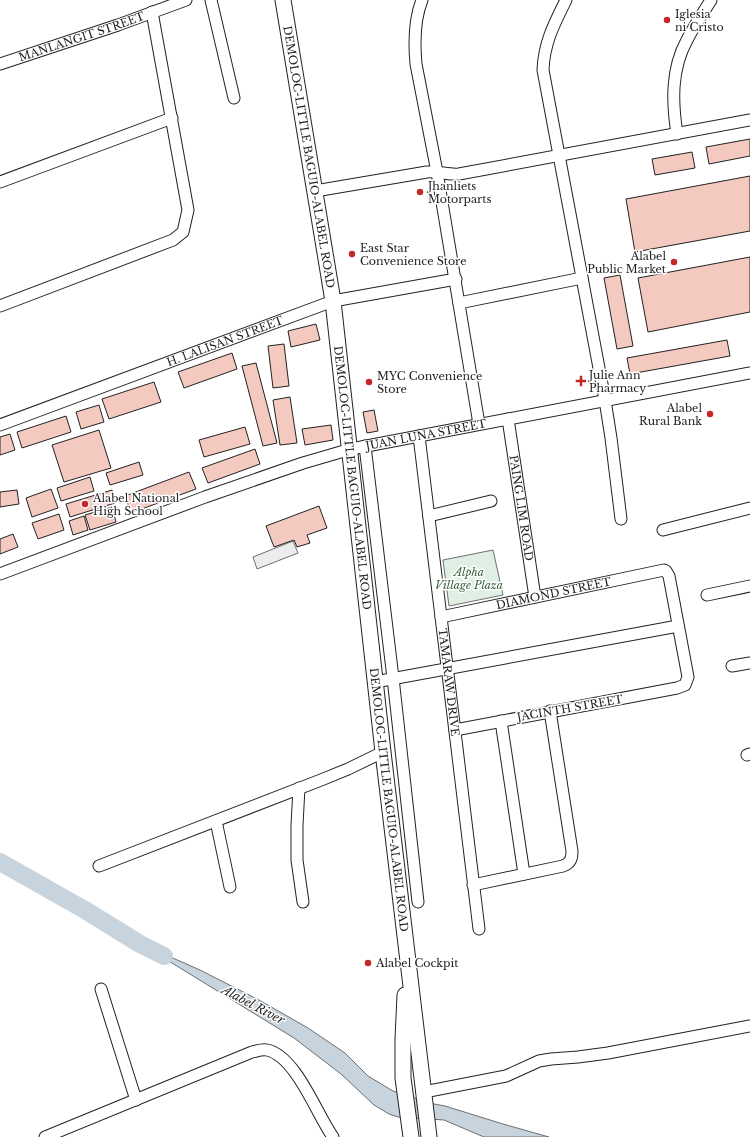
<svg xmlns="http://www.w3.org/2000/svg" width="750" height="1137" font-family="'Libre Baskerville',serif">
	<rect width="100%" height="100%" fill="#fff"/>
	<!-- green -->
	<path fill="#e0efe3" stroke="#6f6f6f" d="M493 550 503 595 449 606 443 560Z"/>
	<!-- parking -->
	<path fill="#ededed" stroke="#6f6f6f" d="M293 541 298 553 257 569 253 557Z"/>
	<!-- water -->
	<path fill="#c7d3dd" stroke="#6f6f6f" d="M141 944 200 970 259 1000 308 1028 345 1053 368 1076 393 1091 434 1104 445 1106 503 1124 549 1137H484L444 1120 398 1117 389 1114 374 1105 341 1074 294 1038Z"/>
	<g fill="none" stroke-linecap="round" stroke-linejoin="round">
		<!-- river -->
		<path stroke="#c7d3dd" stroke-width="18" d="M0 862 85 910 140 944 164 956"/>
	</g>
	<!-- building -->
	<path fill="#f3c9c0" stroke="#222" d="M750 139V156L709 164 706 147Z
		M692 152 695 168 655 175 652 159Z
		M750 176V231L635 252 626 199Z
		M750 257V312L648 332 638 278Z
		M620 275 633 346 617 349 604 278Z
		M316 324 320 340 291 347 288 331Z
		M727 340 730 356 630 374 627 358Z
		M284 344 289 386 273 388 268 346Z
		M232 353 237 369 184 388 178 372Z
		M256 363 277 443 263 446 242 366Z
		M154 382 161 402 109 419 102 399Z
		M290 397 297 443 280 445 273 400Z
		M99 405 104 422 81 429 76 412Z
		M374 410 378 431 367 433 363 412Z
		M66 416 71 432 22 448 17 432Z
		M331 425 333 440 305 445 302 429Z
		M245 427 250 444 204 457 199 440Z
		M99 430 111 468 64 482 52 445Z
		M10 434 15 450 0 455V437Z
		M255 449 260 464 208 483 202 468Z
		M139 462 143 475 110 485 106 473Z
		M189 472 196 489 131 513 125 496Z
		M90 477 94 491 61 501 57 488Z
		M51 489 58 508 32 517 26 498Z
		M17 490 19 504 0 507V492Z
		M112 490 115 503 70 517 66 504Z
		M319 506 327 528 307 535 310 543 297 547 294 540 274 547 266 526Z
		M112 507 116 522 90 530 85 515Z
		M59 514 64 530 38 539 32 523Z
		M84 516 88 530 73 535 69 521Z
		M13 534 18 547 0 554V539Z"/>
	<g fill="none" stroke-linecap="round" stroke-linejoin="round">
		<!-- minor casing -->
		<g stroke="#222" stroke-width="13">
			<g id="minor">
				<path d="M211 0 234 98"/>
				<path d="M422 0C414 20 414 42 416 64L437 172 479 424"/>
				<path d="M566 0C554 24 544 43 543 70L605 400 611 438 621 519"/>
				<path id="s1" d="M0 64 118 25 186 0"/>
				<path d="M677 134C672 102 671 69 687 40 694 26 703 13 711 0"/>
				<path d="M0 182 172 118"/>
				<path d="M315 191 427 172C438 171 448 175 459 174L750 120"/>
				<path d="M459 303 582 278"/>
				<path d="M0 306 173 240 183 232 188 210 152 12"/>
				<path id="s2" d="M508 419 535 597"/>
				<path id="s3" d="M0 425 333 301 456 279"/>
				<path id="s4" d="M419 436 479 929"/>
				<path d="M365 446 393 678 418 902"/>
				<path d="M429 516 491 501"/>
				<path d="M663 530 750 508"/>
				<path id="s5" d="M0 574 205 497 303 463 351 449 750 373"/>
				<path d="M707 595 750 586"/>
				<path id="s6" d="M441 617 664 570 666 571 669 576 688 677 685 685 677 688 455 730"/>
				<path d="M732 666 750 663"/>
				<path d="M375 682 678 626"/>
				<path d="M501 721 524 874"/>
				<path d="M747 755 750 754"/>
				<path d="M299 788 297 825V860L303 902"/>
				<path d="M216 821 230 887"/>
				<path d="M99 866 321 780 348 769 383 752"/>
				<path d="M473 885 563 866C571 863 572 858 572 851L550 711"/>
				<path d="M101 989 136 1100"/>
				<path d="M424 1092 506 1076 539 1061 551 1059 578 1057 608 1053 750 1026"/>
				<path d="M45 1137 252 1052C257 1051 262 1049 267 1050 296 1056 317 1115 333 1137"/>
			</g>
		</g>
		<!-- major casing -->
		<g stroke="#222" stroke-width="17">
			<g id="major">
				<path id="s7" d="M283 0 333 301 383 752 429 1137"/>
				<path d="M405 995 403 1039V1078L411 1137"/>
			</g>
		</g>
		<!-- minor -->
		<use href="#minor" stroke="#fff" stroke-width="11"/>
		<!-- major -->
		<use href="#major" stroke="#fff" stroke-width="15"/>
	</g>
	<!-- markers -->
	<g fill="#c62828" stroke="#fff" stroke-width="1.5">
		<circle cx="667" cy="20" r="4"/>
		<circle cx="420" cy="192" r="4"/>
		<circle cx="352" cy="254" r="4"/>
		<circle cx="674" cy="262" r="4"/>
		<path d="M579 375h4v4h4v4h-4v4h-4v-4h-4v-4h4z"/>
		<circle cx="369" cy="382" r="4"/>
		<circle cx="710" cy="414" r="4"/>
		<circle cx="85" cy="504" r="4"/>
		<circle cx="368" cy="963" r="4"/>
	</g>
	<g text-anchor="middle" stroke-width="3" stroke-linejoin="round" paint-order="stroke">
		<!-- poi labels -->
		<g font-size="11" fill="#222" stroke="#fff" text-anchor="start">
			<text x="675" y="18">Iglesia<tspan x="675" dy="13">ni Cristo</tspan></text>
			<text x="428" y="190">Jhanliets<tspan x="428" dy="13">Motorparts</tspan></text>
			<text x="360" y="252">East Star<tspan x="360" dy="13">Convenience Store</tspan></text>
			<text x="666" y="260" text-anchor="end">Alabel<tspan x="666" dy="13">Public Market</tspan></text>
			<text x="589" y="379">Julie Ann<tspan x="589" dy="13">Pharmacy</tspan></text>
			<text x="377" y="380">MYC Convenience<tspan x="377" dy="13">Store</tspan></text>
			<text x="702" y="412" text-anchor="end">Alabel<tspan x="702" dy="13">Rural Bank</tspan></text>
			<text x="93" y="502">Alabel National<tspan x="93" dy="13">High School</tspan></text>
			<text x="376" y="967">Alabel Cockpit</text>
		</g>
		<!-- street labels -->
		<g font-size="11" fill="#222" stroke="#fff">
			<text dy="4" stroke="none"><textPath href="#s1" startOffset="86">MANLANGIT STREET</textPath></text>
			<text dy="4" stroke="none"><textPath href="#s7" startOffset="159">DEMOLOC-LITTLE BAGUIO-ALABEL ROAD</textPath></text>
			<text dy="4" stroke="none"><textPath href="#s3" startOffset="240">H. LALISAN STREET</textPath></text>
			<text dy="4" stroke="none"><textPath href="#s5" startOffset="449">JUAN LUNA STREET</textPath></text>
			<text dy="4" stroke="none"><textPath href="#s7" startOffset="483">DEMOLOC-LITTLE BAGUIO-ALABEL ROAD</textPath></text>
			<text dy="4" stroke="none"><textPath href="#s2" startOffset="90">PAING LIM ROAD</textPath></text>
			<text dy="4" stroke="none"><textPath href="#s6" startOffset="115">DIAMOND STREET</textPath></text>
			<text dy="4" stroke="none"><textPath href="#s4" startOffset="248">TAMARAW DRIVE</textPath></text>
			<text transform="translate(570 708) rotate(-10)" y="4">JACINTH STREET</text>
			<text dy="4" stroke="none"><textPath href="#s7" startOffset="807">DEMOLOC-LITTLE BAGUIO-ALABEL ROAD</textPath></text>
		</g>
		<!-- park labels -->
		<g font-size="11" font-style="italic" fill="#2f5e38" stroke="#fff">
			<text x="469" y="576">Alpha<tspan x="469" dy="13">Village Plaza</tspan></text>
		</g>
		<!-- water labels -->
		<g font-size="12" font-style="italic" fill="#222" stroke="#fff">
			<text transform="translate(253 1005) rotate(28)" y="4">Alabel River</text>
		</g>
	</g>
</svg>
